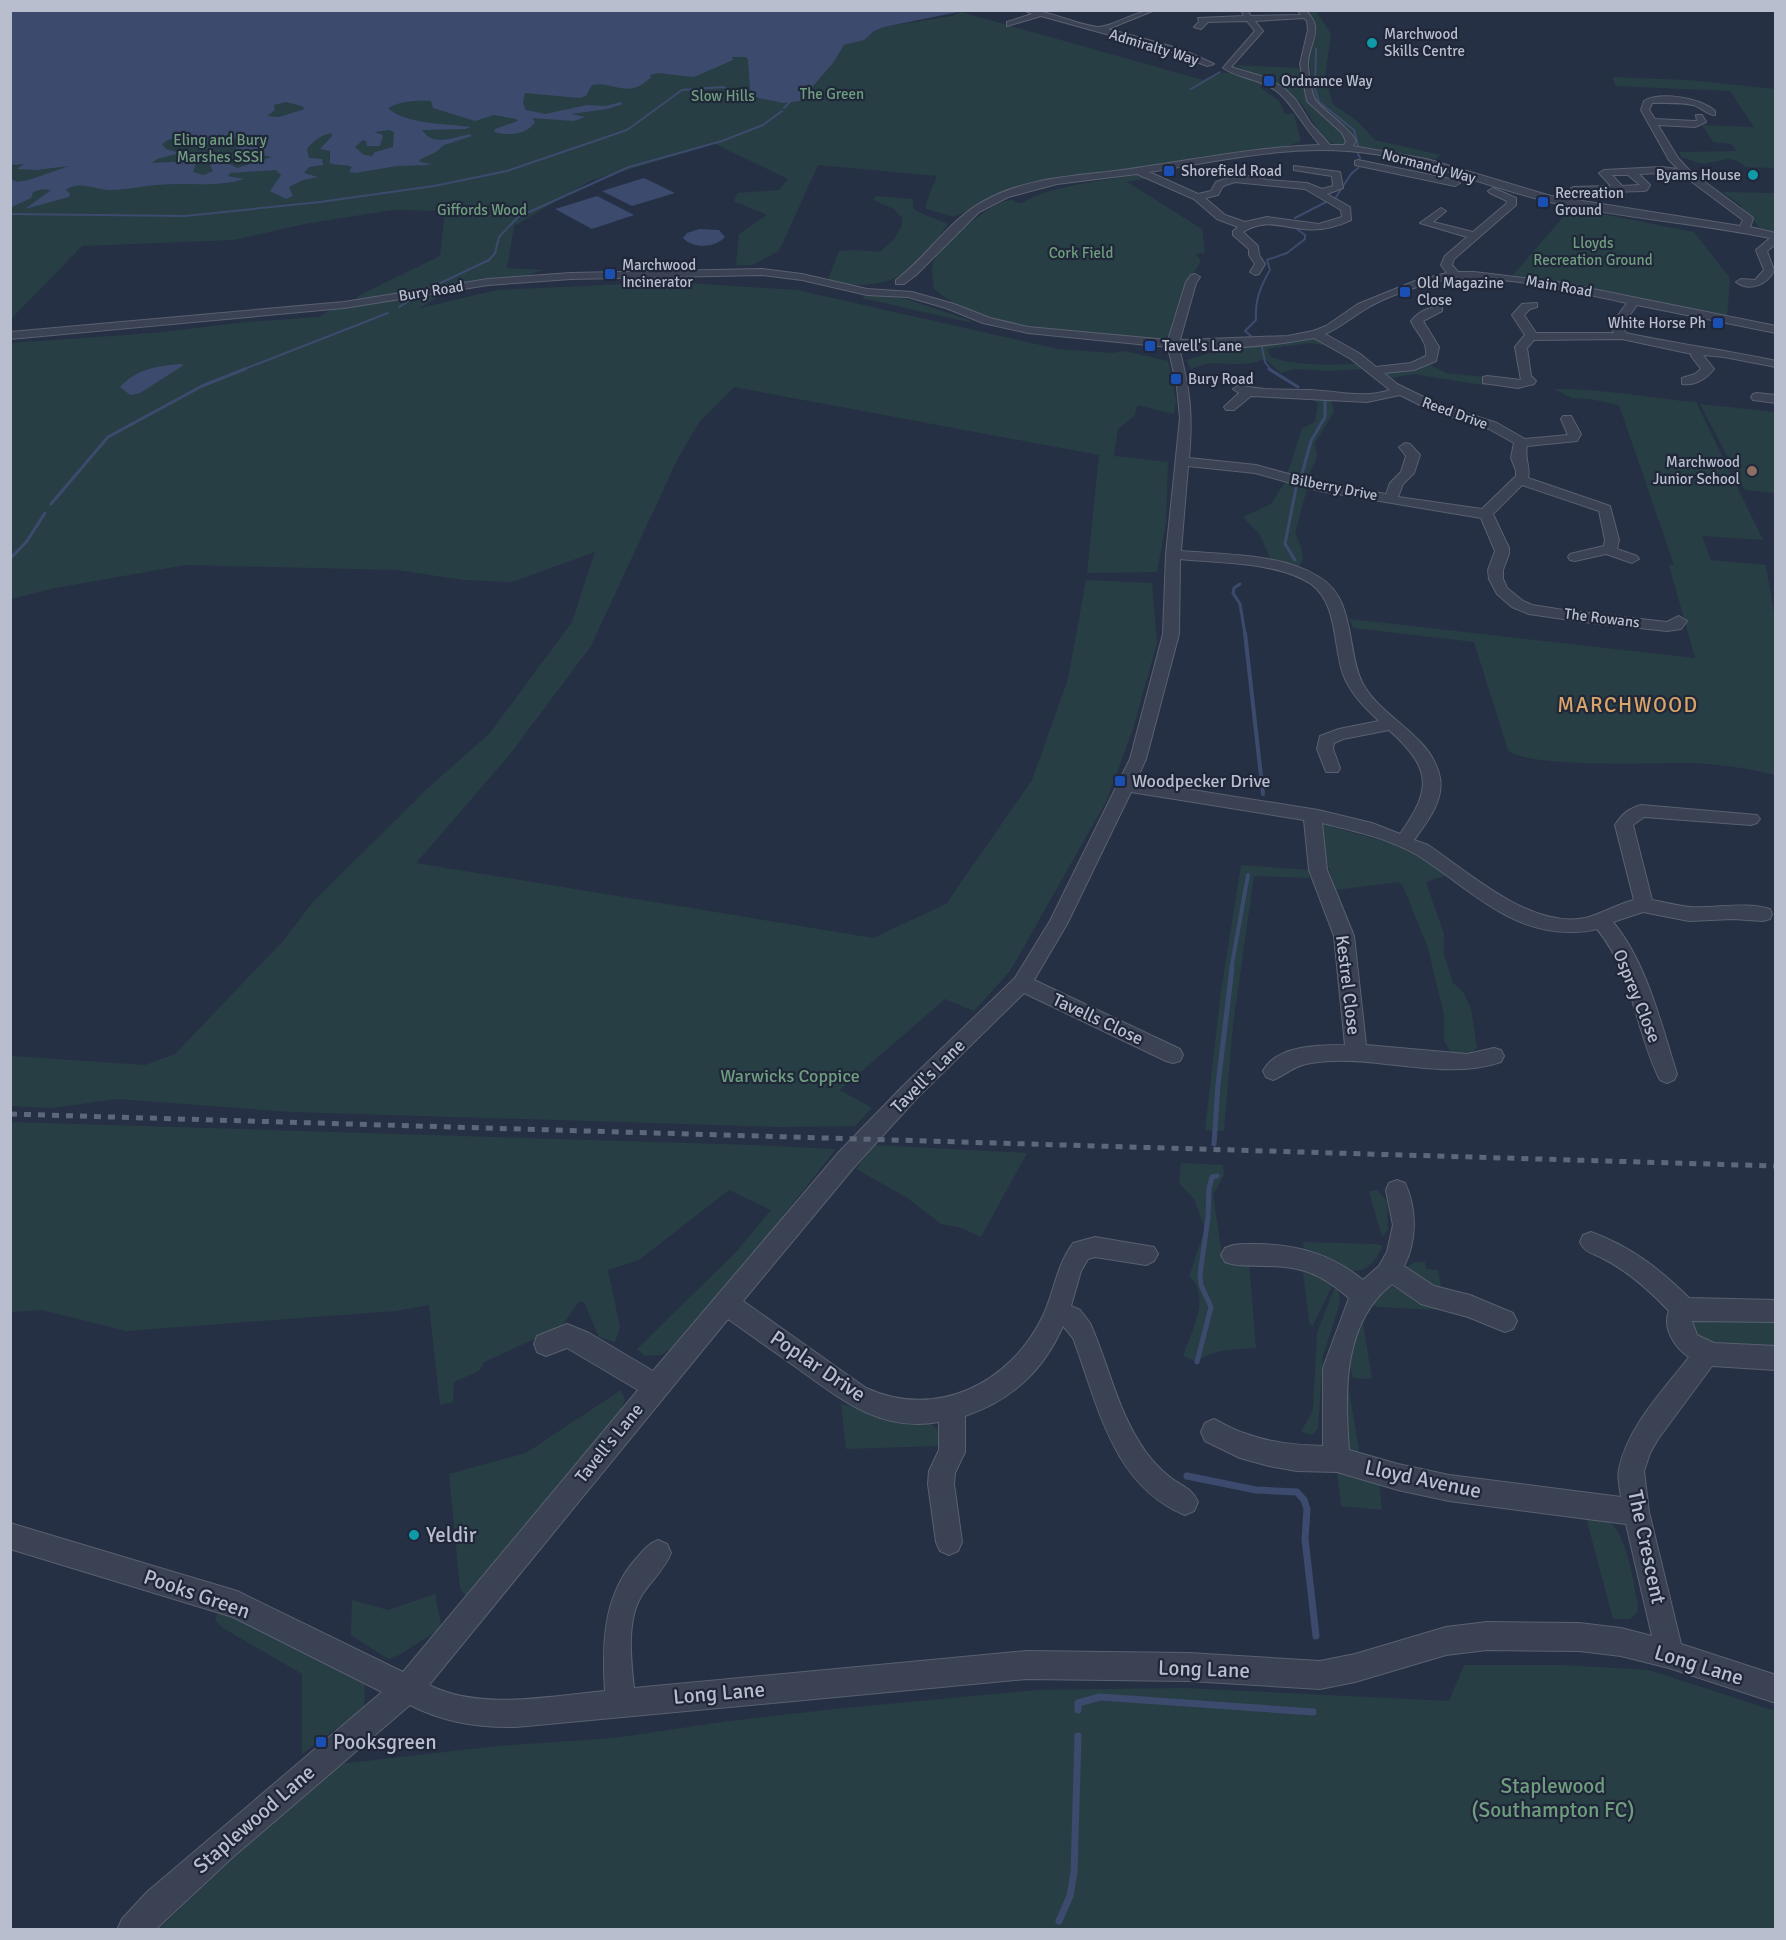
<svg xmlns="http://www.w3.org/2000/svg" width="1786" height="1940" font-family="Signika,sans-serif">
	<rect width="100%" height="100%" fill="#263044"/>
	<!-- green -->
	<path fill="#283e45" d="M1303 11H1316L1331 34 1325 77 1333 104 1358 122 1375 140 1441 155 1435 159 1354 145 1349 130 1314 99 1309 59 1317 30 1314 20Z
		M961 12 1203 80C1227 66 1239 75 1263 85L1260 87 1279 101 1285 114H1294L1301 141 1285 147 1102 174 1007 192 954 217 926 209C925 201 934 184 937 176L818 165 779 251 752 265H736L739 234 767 215 734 201 738 193 779 190 788 179 715 144 590 181 514 226 507 268 543 270 524 276 356 299 358 296 440 256 445 211 392 210 305 224 234 240 82 246 11 319V117L737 44 818 80 844 45 864 40 874 31 884 27 952 16Z
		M1235 65 1299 68 1303 70 1312 105 1341 131 1347 141 1346 145C1318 148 1313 113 1297 99 1279 81 1257 76 1235 65Z
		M1612 77 1688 80 1775 89V168L1746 167 1737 161 1728 159 1703 164 1681 157 1679 152 1737 151 1731 144 1713 142 1702 125 1754 127 1730 91 1616 86Z
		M1140 174 1147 178 1127 182 1202 229 1205 253 1196 254 1201 261 1187 283 1172 321 1170 334 1165 338C1102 339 981 331 934 289 933 280 930 268 934 261 943 244 993 199 1012 200 1013 201 1021 203 1021 204 1044 186 1110 180 1140 174Z
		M1722 192 1775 193V234L1761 229 1739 204Z
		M876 196 913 199V207L916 211 948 224C912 276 893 292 827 282L839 251 856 250 880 252 894 239 902 225V218L894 209 873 200Z
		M1571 208 1694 232 1730 278 1727 317 1513 275Z
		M671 282 797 290 1058 349 1111 353 1124 351 1168 361 1176 400 1174 414 1137 405 1135 415 1118 429 1114 456 1168 462 1166 523 1157 572 1087 573 1099 455 734 387 700 421 678 458 591 646 507 758 416 863 873 938 946 904 1032 780 1068 679 1086 580 1152 583 1157 643 1133 729 1107 800 1010 971 974 1011 945 999 840 1090 872 1108 855 1126 782 1127 292 1112 117 1099 52 1108 11 1106V1056L145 1065 175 1054 283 941 313 902 428 788 490 733 572 622 595 552 512 582 463 580 397 570 186 565 55 588 11 599V343L154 333 247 322 318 317 332 309 442 292H446L420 308 497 290Z
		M869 294 906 299 972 321 968 322 862 298Z
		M1316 336 1330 343 1321 345 1310 343 1267 349 1271 357C1293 366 1332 365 1356 364L1363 369 1330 371 1294 369 1281 373 1265 359C1247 366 1232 364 1214 363 1207 363 1197 367 1191 369L1186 360 1221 350Z
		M1429 364 1446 373 1485 377 1488 386 1413 374 1392 378 1385 372 1419 368Z
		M1554 389C1601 388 1648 398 1696 402L1763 540 1702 536 1711 560 1766 565 1775 620V775C1747 768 1719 764 1689 763 1657 762 1528 769 1508 750L1474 642 1353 628 1350 619 1695 658 1669 565H1674L1619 405 1590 399 1572 398Z
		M1312 399H1331L1334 412 1315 443 1317 457 1307 479 1287 473C1294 459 1296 443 1302 428L1315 422 1318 404Z
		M1700 404 1775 412V493L1745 490Z
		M1285 482 1307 489 1295 533 1301 547 1303 560 1298 567 1271 560 1260 535 1243 517 1271 504Z
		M1321 824 1402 846 1417 854 1447 875 1426 882 1444 934V955L1453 983 1464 993 1471 1009 1477 1048 1471 1053 1452 1054 1444 1041V1015L1428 948 1403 886 1399 882 1335 890 1327 862Z
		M1241 865 1308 870 1310 878 1254 876 1233 1025 1224 1131 1205 1130 1221 991Z
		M11 1122 753 1145 836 1149 783 1216 789 1218 681 1342 661 1355 645 1356 637 1349 736 1252 771 1210 729 1190 639 1260 608 1270 620 1327 615 1342 599 1337 584 1302H579L561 1327 484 1362 479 1371 454 1382 453 1402 440 1405 429 1305 396 1311 126 1331 41 1310 11 1312Z
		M874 1145 1027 1153 981 1237 962 1228 941 1224 906 1197 856 1169Z
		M1181 1163 1223 1165 1224 1175 1213 1195 1223 1262H1249L1256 1348C1235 1350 1214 1348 1197 1362L1183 1356C1191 1332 1212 1297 1189 1276L1205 1229 1194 1199 1179 1183Z
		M1377 1190 1387 1201 1388 1230 1382 1237 1369 1191Z
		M1303 1242 1375 1244 1383 1246C1360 1294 1337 1259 1304 1248Z
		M1415 1262H1425L1426 1269 1438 1270 1442 1293 1405 1268Z
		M1302 1264 1334 1282 1312 1327 1309 1321Z
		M1390 1286 1463 1311 1377 1307 1374 1304 1380 1292Z
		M1335 1287 1339 1292 1340 1303 1323 1356 1318 1429 1312 1435 1301 1432 1313 1410 1317 1332Z
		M1693 1320 1775 1321V1348L1706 1344C1697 1338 1690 1330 1693 1320Z
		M1363 1323 1372 1379 1353 1378 1347 1356Z
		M1343 1354 1360 1457 1346 1445Z
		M621 1390 625 1400 619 1415 467 1598 460 1588 449 1474 526 1453Z
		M841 1404 929 1422 937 1430 940 1440 937 1446 846 1449Z
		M1337 1472 1379 1481 1382 1510 1341 1506Z
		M1585 1514C1593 1516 1601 1517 1608 1521 1628 1535 1633 1582 1638 1605L1637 1612 1630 1619H1613Z
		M435 1594 441 1625 437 1631 399 1655 388 1659 351 1635 352 1600 388 1610Z
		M219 1609 365 1682 364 1708 302 1754V1674L223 1628 215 1620Z
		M1464 1665H1563L1649 1670 1775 1711V1929L158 1930 331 1765 498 1746 614 1738 729 1721 834 1709 1038 1690 1184 1688 1449 1701Z"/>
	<!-- water -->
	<path fill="#3c4b6d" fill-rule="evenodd" d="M11 10H963V11L884 27 874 31 864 40 844 45 833 63 800 101 783 103 755 97 750 89 748 60 746 57H732L733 60 694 77 658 73 650 75 651 78C647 80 644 84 639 86 623 94 608 81 592 85L586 96 579 98 525 93 523 103 526 110 545 114 587 105 606 106 621 102 623 104 607 109 571 114 585 117 574 121 532 118 535 122C527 135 508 136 494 132L495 129 518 121 516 119 494 115 475 121 433 108 431 101C417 100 400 101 388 108 403 124 450 124 471 127L465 129 422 130C433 147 452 138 470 134L472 136 444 145 436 152 419 160 420 162 431 164 428 165 397 166 355 173 349 172 352 167C346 164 338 166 330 163V151L320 149 332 136 331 133C320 136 314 140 307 149L309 158 322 159 323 165 309 167 304 173 318 177 303 180 289 187 293 196 286 199 270 191 281 175 276 170 230 173 228 176 244 179C216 188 186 182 157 185 141 186 126 190 110 190 96 190 79 180 66 190L70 194 69 197 25 209 51 190 42 189 33 192 31 198 12 207 11 179 17 182 29 180 69 166 36 170 17 169 24 164 11 165ZM286 102 302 106 305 109 279 117 267 116 275 110 274 105ZM389 130 394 132 393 147 375 152 372 156 364 155 355 147 363 140 366 141 367 146H380L383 135 374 132ZM187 135 190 137 188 142C209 151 219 138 236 139L239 143 236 148 238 150 272 157 237 168 229 164 227 160H214L210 165 213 171 204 175 193 172 196 163 192 161 152 163 157 159 180 153 166 149 162 144 168 140Z
		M644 178 675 193 632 206 602 191Z
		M597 196 634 215 592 229 555 209Z
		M699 229 719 230 725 237C715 248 693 249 683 238L687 233Z
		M180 364 184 365 140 393 130 395 120 387C137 369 157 366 180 364Z"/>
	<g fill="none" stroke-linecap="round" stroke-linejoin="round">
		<!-- stream-far4 -->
		<path stroke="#3c4b6d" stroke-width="2" d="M1316 49 1315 89 1319 102 1354 130 1358 145
			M1191 89 1220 72
			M784 108 790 102
			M1358 154 1360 158
			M1336 197 1351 174 1358 168
			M10 214 185 216 320 202 434 186 507 171 627 130 682 90 723 87 732 91
			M1295 218 1326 202
			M432 287 489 260 495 253 499 237 518 217 629 167 722 141 763 125 782 111
			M399 307 417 296
			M1251 336 1245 331 1256 320C1255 300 1260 287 1270 270L1267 260 1287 253 1305 239V235L1297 229
			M1262 347 1265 362 1271 370
			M242 370 388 313"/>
		<!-- stream-far3 -->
		<path stroke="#3c4b6d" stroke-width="3" d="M1269 369 1298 387
			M1302 474 1311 441 1325 417V401
			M51 504 108 437 202 386 245 369
			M10 559 27 541 45 513
			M1295 560 1285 544 1296 488
			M1240 584 1234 588 1233 593 1240 604 1245 634"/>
		<!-- stream-far2 -->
		<path stroke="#3c4b6d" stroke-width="4" d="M1245 633 1263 794
			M1231 970 1248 875"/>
		<!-- stream-far1 -->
		<path stroke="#3c4b6d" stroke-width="5" d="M1214 1144 1218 1085 1232 968
			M1197 1362 1211 1307 1201 1285 1200 1274 1208 1218 1209 1189 1212 1177 1217 1176"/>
		<!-- stream -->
		<path stroke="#3c4b6d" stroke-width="7" d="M1187 1476 1256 1490 1297 1492 1304 1500 1307 1509 1305 1539 1316 1636
			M1078 1710V1703L1100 1697 1313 1712
			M1059 1921 1070 1896 1074 1873 1078 1736"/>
		<!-- minor casing -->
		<g stroke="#596070" stroke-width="2">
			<path id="minor" d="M1024 10C1049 10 1071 23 1097 27 1111 28 1136 10 1155 10L1108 29 1181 49 1214 64 1207 66 1175 53 1041 16 1007 26V22L1032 14Z
				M1241 10H1247L1251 16 1301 15 1297 10H1305C1327 30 1307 43 1308 66 1309 75 1311 95 1317 102 1329 116 1346 124 1356 141L1353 146 1427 159 1551 196 1740 226 1743 220 1684 176 1661 173 1639 174 1650 185 1647 190 1644 191 1573 193 1568 190 1573 187 1611 186 1599 173 1604 170 1661 167 1678 169 1669 160 1641 110 1644 101C1660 91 1701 98 1715 111V115C1707 115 1701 107 1693 105 1680 102 1665 103 1652 103L1649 110 1655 119 1695 121H1697L1696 115H1702L1706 122 1695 127 1658 125 1678 158 1690 171 1752 217 1753 219 1750 227 1776 233V244L1767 251 1774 270C1768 285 1749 292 1736 282L1741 279 1755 280 1764 270 1756 250 1770 238C1697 223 1622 218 1550 202 1482 186 1418 156 1348 151 1281 146 1214 162 1149 172L1198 194 1211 191 1216 182 1234 176H1252L1267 180 1307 183 1322 189 1333 186 1332 176 1294 170V166L1340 172 1343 188 1327 194 1350 207 1351 220C1336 227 1320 231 1304 229 1280 227 1265 218 1243 232L1258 246 1259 255 1265 264 1259 274 1255 275 1250 272 1255 264 1249 255V249L1233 235V231L1238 227 1217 219 1194 199 1137 174 1057 184 1008 197 979 212 916 275 904 284H896V280C928 256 949 220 984 201 1028 176 1082 176 1130 169 1193 160 1256 147 1320 145 1306 130 1293 105 1279 93 1263 79 1239 79 1223 68L1255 31 1247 21 1208 22 1201 29 1194 27 1199 22 1198 18 1244 16ZM1304 18 1307 21 1308 30 1300 64 1307 101 1342 133 1346 141 1344 145H1330L1311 124 1296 100 1284 88 1264 77 1231 67 1263 31 1255 21ZM1612 175H1628L1640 185 1622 186ZM1235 182 1305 189 1341 210 1342 217 1319 224 1267 217 1245 222 1225 215 1205 198 1218 195 1223 186Z
				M1358 160 1455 180 1460 183 1455 186 1355 165V161Z
				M1493 188 1516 198V205L1454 259 1452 265 1458 272H1474L1558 282 1776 326V333L1637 305 1622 326 1626 333C1676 344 1726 350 1776 361V367L1724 357 1703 355 1714 369C1706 379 1695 386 1682 384V378L1695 374 1701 369 1691 356 1692 354 1622 339 1534 340 1527 348 1531 376 1536 381 1534 384 1518 388 1483 383V377L1487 376 1521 380 1515 347 1525 335 1512 315 1522 304 1537 303V307L1530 309 1524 315 1536 333H1614L1610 326 1627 303C1571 291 1478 267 1423 285 1404 291 1381 299 1364 310 1351 318 1339 328 1325 334L1359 353 1376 367 1411 363 1426 356C1428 341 1417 334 1411 321 1418 312 1431 305 1442 307V311L1423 321 1439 347 1436 361 1414 370 1384 373 1397 384 1438 404 1497 423 1525 439 1568 435 1561 419 1563 416H1571L1581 434 1577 441 1527 446C1524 459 1531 468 1528 478L1610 506 1619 540 1617 549 1637 556 1639 559 1632 563 1606 554 1575 561 1570 560 1568 557 1570 554 1604 546 1605 540 1599 511 1522 485 1493 514 1509 548V554L1503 570V579L1507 588 1523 601 1532 605 1570 611 1667 622 1679 616 1687 621 1681 629 1667 631 1584 622 1529 614 1512 607 1497 594 1489 579 1488 570 1495 551 1481 518 1320 491 1255 473 1188 466 1181 551C1225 555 1280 553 1319 577 1356 598 1346 651 1363 684 1383 720 1432 735 1440 778 1444 801 1427 822 1414 840L1428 845C1471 874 1531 929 1585 918 1602 914 1617 904 1634 900L1615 825C1622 814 1628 809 1641 805L1757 815 1760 819 1757 823 1751 825 1644 817 1633 825 1652 900C1664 902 1677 906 1690 907 1716 909 1744 901 1770 909L1772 914 1770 919 1763 921 1733 919 1689 921 1643 912 1613 922C1647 963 1661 1024 1677 1074L1674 1080 1667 1083 1660 1080C1635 1031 1634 974 1597 929 1587 932 1579 932 1570 932 1507 932 1467 886 1417 855 1388 838 1354 831 1322 823L1327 870 1354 936 1366 1045 1467 1054 1494 1048 1501 1050 1504 1056 1501 1062C1438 1083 1370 1051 1306 1064 1293 1067 1285 1075 1273 1080L1266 1077 1263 1071C1276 1045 1320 1045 1345 1045L1334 936 1309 870 1304 820 1131 792 1067 924 1034 980 1180 1049 1183 1055 1180 1061 1173 1063 1166 1061 1024 993 917 1098 855 1166 743 1301 866 1388C936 1420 1009 1384 1042 1318 1054 1294 1056 1266 1073 1243L1095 1237 1154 1247 1158 1254 1154 1261 1146 1265 1095 1257 1088 1259 1081 1271 1071 1306 1080 1310 1090 1323C1107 1361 1116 1404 1138 1440 1146 1454 1158 1468 1171 1478 1182 1486 1193 1489 1198 1502L1194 1511 1185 1515C1112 1485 1098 1404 1073 1338L1063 1326C1043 1371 1012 1400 965 1416V1452L955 1473 954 1484 962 1542 958 1551 949 1555 940 1551 936 1542 928 1484 929 1471 939 1450V1422C882 1432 844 1402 800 1370 776 1353 752 1336 728 1319L429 1685C481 1711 550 1696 605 1691 602 1645 603 1598 634 1561 642 1552 647 1544 658 1540L667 1544 671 1553C665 1569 651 1581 642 1595 626 1620 631 1661 634 1688L1027 1651 1189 1653 1320 1661 1355 1654 1446 1627 1487 1622 1579 1623 1621 1628 1652 1636 1626 1524 1449 1501 1398 1490 1337 1472 1297 1471 1269 1466 1240 1458 1205 1441 1201 1432 1205 1423 1214 1419C1224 1424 1234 1430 1244 1433 1270 1443 1297 1445 1323 1446V1368L1349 1298C1320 1273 1301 1266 1263 1266 1250 1265 1237 1267 1225 1262L1221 1255 1225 1248C1236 1243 1246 1244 1258 1244 1298 1245 1331 1254 1363 1280L1379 1266 1387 1252 1393 1225 1386 1190 1389 1183 1397 1180 1405 1183C1417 1209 1417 1241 1404 1266L1434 1286 1470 1295 1513 1313 1517 1321 1513 1329 1505 1332 1468 1317 1421 1304 1392 1284C1342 1324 1345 1393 1349 1450L1398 1464 1449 1475 1621 1497C1620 1488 1617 1477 1619 1469 1628 1426 1663 1391 1689 1357 1675 1348 1662 1328 1669 1311 1649 1290 1628 1271 1602 1258 1592 1253 1584 1252 1580 1242L1583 1235 1591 1232C1630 1246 1660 1269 1689 1298L1776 1300V1322L1692 1321 1697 1335 1714 1343 1776 1346V1370L1712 1366 1658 1439 1650 1453 1644 1471 1649 1512 1681 1644 1776 1675V1703L1669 1668 1621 1656 1579 1651 1487 1650 1446 1655 1355 1682 1320 1689 1189 1681 1027 1679 516 1727C478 1728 443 1722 410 1705L233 1857 155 1930H117L122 1919 147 1892 382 1692 233 1617 10 1549V1523L237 1591 403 1672 638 1390 567 1348 546 1356 537 1352 534 1344 537 1336 567 1324 589 1333 653 1371 839 1152 903 1086 1015 978 1050 921 1130 759 1163 634 1166 554 1180 418 1177 387 1168 347 1028 333 983 323 946 308 908 297 867 295 802 280 762 275 571 279 488 285 344 308 10 339V332L344 302 488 279 571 273 762 269 802 274 867 289 912 292 954 304 990 318 1028 327 1168 340 1186 282 1191 275 1195 274 1200 277 1196 283 1180 340 1288 336 1313 331 1326 326 1358 304 1415 281 1447 273 1441 265 1445 256 1467 237 1420 223 1441 208 1446 211 1433 222 1473 232 1506 204 1507 201 1490 193 1488 191ZM1314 338 1351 359 1390 390C1364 399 1336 391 1310 390 1285 389 1263 391 1239 385L1233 389 1239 393 1224 407 1226 410H1234L1251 396 1367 402 1400 395 1430 410 1489 429 1514 443 1511 458 1516 471V476L1482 509 1398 497 1403 484 1414 473 1420 455 1410 444 1405 443 1399 447 1406 456 1401 472 1390 483 1386 494 1321 483 1256 465 1189 458C1193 413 1190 391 1179 348 1224 350 1271 346 1314 338ZM1180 559C1218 563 1279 562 1311 584 1338 603 1333 646 1343 674 1350 693 1364 707 1379 721L1339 729 1320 736 1317 749 1326 772H1338L1340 768 1333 749 1334 743 1343 739 1389 730C1431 768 1433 788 1400 834L1372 823 1318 810 1136 781 1146 759 1179 634Z
				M1757 393 1776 395V403L1753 400 1751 397 1753 394Z"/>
		</g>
		<!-- minor -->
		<use href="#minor" fill="#3b4253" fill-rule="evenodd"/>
		<!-- rail -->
		<path stroke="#5d667a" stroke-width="5" stroke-dasharray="7 7" stroke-linecap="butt" d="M10 1114 1776 1166"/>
	</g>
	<!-- markers -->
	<g fill="#0f9aa8" stroke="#1f2739" stroke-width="2">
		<circle cx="1372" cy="43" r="6"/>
		<circle cx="1753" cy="175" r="6"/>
		<circle cx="414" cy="1535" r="6"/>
	</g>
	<g fill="#1a4fb4" stroke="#1f2739" stroke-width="2">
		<rect x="1263" y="75" width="12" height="12" rx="3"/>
		<rect x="1163" y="165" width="12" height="12" rx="3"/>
		<rect x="1537" y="196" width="12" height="12" rx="3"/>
		<rect x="604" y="268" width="12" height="12" rx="3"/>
		<rect x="1399" y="286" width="12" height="12" rx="3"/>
		<rect x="1712" y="317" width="12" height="12" rx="3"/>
		<rect x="1144" y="340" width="12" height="12" rx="3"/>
		<rect x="1170" y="373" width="12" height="12" rx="3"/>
		<rect x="1114" y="775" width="12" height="12" rx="3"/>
		<rect x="315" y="1736" width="12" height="12" rx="3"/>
	</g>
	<circle fill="#8d6e63" stroke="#1f2739" stroke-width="2" cx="1752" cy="471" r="6"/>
	<g text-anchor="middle" stroke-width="4.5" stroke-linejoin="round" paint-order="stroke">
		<!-- far-poi labels -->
		<g font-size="15" fill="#b8becd" stroke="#1f2739" text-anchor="start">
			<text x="1384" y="39">Marchwood<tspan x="1384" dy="17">Skills Centre</tspan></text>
			<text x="1281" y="86">Ordnance Way</text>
			<text x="1181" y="176">Shorefield Road</text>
			<text x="1741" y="180" text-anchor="end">Byams House</text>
			<text x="1555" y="198">Recreation<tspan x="1555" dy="17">Ground</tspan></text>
			<text x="622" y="270">Marchwood<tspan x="622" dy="17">Incinerator</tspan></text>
			<text x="1417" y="288">Old Magazine<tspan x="1417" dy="17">Close</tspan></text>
			<text x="1706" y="328" text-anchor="end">White Horse Ph</text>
			<text x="1162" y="351">Tavell's Lane</text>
			<text x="1188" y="384">Bury Road</text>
			<text x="1740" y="467" text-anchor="end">Marchwood<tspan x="1740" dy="17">Junior School</tspan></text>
		</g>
		<!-- far-street labels -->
		<g font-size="15" fill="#b8becd" stroke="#1f2739">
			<text transform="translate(1154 47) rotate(17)" y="5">Admiralty Way</text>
			<text transform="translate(1429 166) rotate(15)" y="5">Normandy Way</text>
			<text transform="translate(1559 286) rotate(10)" y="5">Main Road</text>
			<text transform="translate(431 291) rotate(-9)" y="5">Bury Road</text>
			<text transform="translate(1455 413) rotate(20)" y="5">Reed Drive</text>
			<text transform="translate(1334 487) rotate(11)" y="5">Bilberry Drive</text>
			<text transform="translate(1602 618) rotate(7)" y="5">The Rowans</text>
		</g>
		<!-- far-park labels -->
		<g font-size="15" fill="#6f9e7f" stroke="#1f2739">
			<text x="832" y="99">The Green</text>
			<text x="723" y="101">Slow Hills</text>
			<text x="220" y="145">Eling and Bury<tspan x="220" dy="17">Marshes SSSI</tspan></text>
			<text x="482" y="215">Giffords Wood</text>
			<text x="1593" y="248">Lloyds<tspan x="1593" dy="17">Recreation Ground</tspan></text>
			<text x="1081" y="258">Cork Field</text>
		</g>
		<!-- poi labels -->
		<g font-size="18" fill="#b8becd" stroke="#1f2739" text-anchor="start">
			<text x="1132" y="787">Woodpecker Drive</text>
		</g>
		<!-- street labels -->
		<g font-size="18" fill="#b8becd" stroke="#1f2739">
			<text transform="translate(1348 985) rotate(83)" y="6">Kestrel Close</text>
			<text transform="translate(1637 996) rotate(68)" y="6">Osprey Close</text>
			<text transform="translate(1098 1019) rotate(25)" y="6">Tavells Close</text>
			<text transform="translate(928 1076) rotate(-45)" y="6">Tavell's Lane</text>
			<text transform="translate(609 1443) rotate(-51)" y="6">Tavell's Lane</text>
		</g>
		<!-- park labels -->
		<g font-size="18" fill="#6f9e7f" stroke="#1f2739">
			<text x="790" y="1082">Warwicks Coppice</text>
		</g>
		<!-- quarter labels -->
		<g font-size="21" letter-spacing="1.5" fill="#d9a467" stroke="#1f2739">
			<text x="1628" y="712">MARCHWOOD</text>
		</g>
		<!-- near-street labels -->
		<g font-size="21" fill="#b8becd" stroke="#1f2739">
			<text transform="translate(818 1366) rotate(34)" y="7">Poplar Drive</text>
			<text transform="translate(1423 1479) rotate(12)" y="7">Lloyd Avenue</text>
			<text transform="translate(1647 1547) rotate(78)" y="7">The Crescent</text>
			<text transform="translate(197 1594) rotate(19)" y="7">Pooks Green</text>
			<text transform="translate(1699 1665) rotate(17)" y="7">Long Lane</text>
			<text transform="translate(1204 1669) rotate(2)" y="7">Long Lane</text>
			<text transform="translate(719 1693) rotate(-5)" y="7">Long Lane</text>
			<text transform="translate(254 1819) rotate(-41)" y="7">Staplewood Lane</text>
		</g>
		<!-- near-poi labels -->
		<g font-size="21" fill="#b8becd" stroke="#1f2739" text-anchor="start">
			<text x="426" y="1542">Yeldir</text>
			<text x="333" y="1749">Pooksgreen</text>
		</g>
		<!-- near-park labels -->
		<g font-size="21" fill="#6f9e7f" stroke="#1f2739">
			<text x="1553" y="1793">Staplewood<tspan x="1553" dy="24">(Southampton FC)</tspan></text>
		</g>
	</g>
	<!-- border -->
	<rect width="1786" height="1940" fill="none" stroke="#b8becd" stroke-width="24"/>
</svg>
